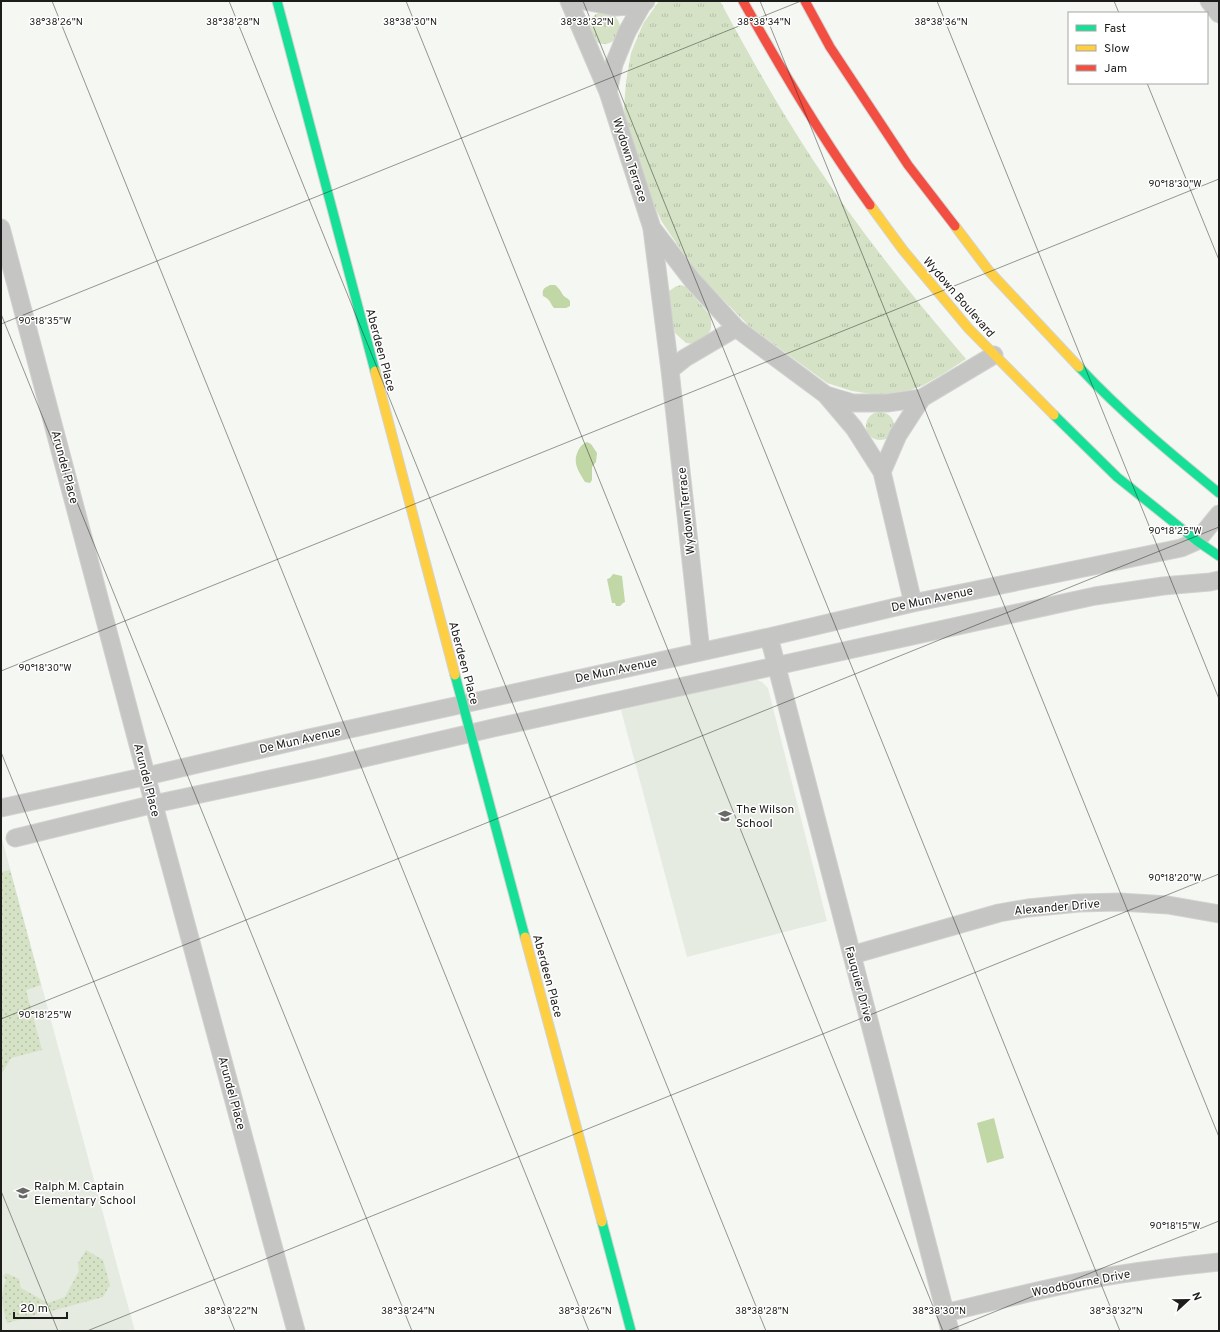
<svg xmlns="http://www.w3.org/2000/svg" width="1220" height="1332" font-family="Overpass,sans-serif">
	<defs>
		<pattern id="grass-tufts" width="24" height="20" patternUnits="userSpaceOnUse"><rect width="24" height="20" fill="#d5e2c5"/><path d="M3 7l-1-3M5 7V3M7 7l1-3M15 17l-1-3M17 17v-4M19 17l1-3" fill="none" stroke="#b6c1a9"/></pattern>
		<pattern id="park-dots" width="8" height="8" patternUnits="userSpaceOnUse"><rect width="8" height="8" fill="#d5e2c5"/><path d="M2 2h.1M6 6h.1" fill="none" stroke="#b6c1a9" stroke-width="1.8" stroke-linecap="round"/></pattern>
	</defs>
	<rect width="100%" height="100%" fill="#f5f7f3"/>
	<!-- built -->
	<path fill="#e6ebe1" d="M755 679 762 682 768 688 827 921 687 957 621 710Z
		M1 835 124 1291 135 1331H1Z"/>
	<!-- grass -->
	<path fill="url(#grass-tufts)" d="M659 1H720C749 55 779 108 813 160 859 230 911 295 966 359L943 374 922 386 910 390 878 395 852 391 827 383 749 326 701 277 681 250 662 222 651 199 628 136 624 109 626 82 631 53 643 24Z
		M588 28a16 16 0 1 1 32 0a16 16 0 1 1-32 0Z
		M681 285 686 287 710 315C714 333 708 336 694 344L686 343 675 333 667 297 669 291 675 287Z
		M866 426a14 14 0 1 1 28 0a14 14 0 1 1-28 0Z"/>
	<!-- park -->
	<path fill="url(#park-dots)" d="M10 870 41 985 26 990 42 1050 11 1058 1 1075V872Z
		M86 1250 103 1260 110 1285 103 1297 7 1323C2 1306 0 1296 6 1279L3 1277 6 1273 19 1279 21 1288 48 1303 65 1297 79 1271 78 1263Z"/>
	<!-- water -->
	<path fill="#c1d7a6" d="M550 285H555C559 288 560 290 563 295 564 297 568 298 570 301V306L566 308H554C550 303 550 299 543 296 542 289 544 288 550 285Z
		M587 442 591 444 597 453 596 462 592 467V480L590 483 585 482C579 471 572 464 578 451 580 447 582 444 587 442Z
		M613 574 622 576 625 602 623 603 620 606H616L615 603H612L607 579 610 578Z
		M994 1118 1004 1158 987 1163 977 1123Z"/>
	<g fill="none" stroke-linecap="round" stroke-linejoin="round">
		<!-- street casing -->
		<g stroke="#d2d3d1" stroke-width="19">
			<path id="street" d="M569 1 608 92 652 228 692 280 736 328 826 395 854 428 882 472 913 603
				M585 1 615 7 642 5 646 1
				M1209 1 1219 14
				M608 92 614 64 627 32 642 5
				M1 228 158 820 296 1331
				M652 229 670 370 701 652
				M670 370 685 358 736 328
				M826 395 853 403H887L922 398 994 355
				M882 472 898 435 922 398
				M769 637 950 1331
				M1 808 147 776 309 738 769 637 913 603 1181 548 1197 541 1219 514
				M15 838 154 804 317 769 493 728 1003 616 1095 596 1163 586 1210 582 1219 580
				M852 955 999 913 1028 908 1079 903 1120 902 1168 905 1219 914
				M945 1313C998 1300 1050 1287 1104 1277 1142 1270 1180 1266 1219 1262"/>
		</g>
		<!-- fast casing -->
		<g stroke="#d2d3d1" stroke-width="11">
			<path id="fast" d="M277 1 375 371
				M1079 367C1122 413 1170 453 1219 493
				M1054 415 1117 477 1197 541 1219 556
				M455 675 525 937
				M602 1222 631 1331"/>
		</g>
		<!-- slow casing -->
		<g stroke="#d2d3d1" stroke-width="11">
			<path id="slow" d="M870 205 903 250 969 329 1054 415
				M955 226 989 271 1079 367
				M375 371 455 675
				M525 937 602 1222"/>
		</g>
		<!-- jam casing -->
		<g stroke="#d2d3d1" stroke-width="11">
			<path id="jam" d="M743 1C782 71 823 140 870 205
				M805 1 830 47 908 165 955 226"/>
		</g>
		<!-- street -->
		<use href="#street" stroke="#c5c5c3" stroke-width="17"/>
		<!-- fast -->
		<use href="#fast" stroke="#16e098" stroke-width="9"/>
		<!-- slow -->
		<use href="#slow" stroke="#ffcf43" stroke-width="9"/>
		<!-- jam -->
		<use href="#jam" stroke="#f24e42" stroke-width="9"/>
	</g>
	<!-- ticks -->
	<path fill="none" stroke="#1d1e1b" stroke-width="1" stroke-opacity="0.45" d="M52 1 589 1331M229 1 766 1331M406 1 943 1331M583 1 1120 1331M760 1 1219 1137M937 1 1219 699M1114 1 1119 13M1147 83 1219 260M1 314 412 1331M1 324 801 1M1 671 1219 179M1 752 235 1331M1 1019 1219 527M1 1191 58 1331M87 1331 1219 874M947 1331 1219 1221"/>
	<!-- icons -->
	<defs>
		<g id="school-bare" transform="scale(1.08)"><path d="M0-5L7-2L0 1L-7-2ZM-4 1L0 2.5L4 1V4Q0 6-4 4Z" fill="#696a67" stroke="#fff" stroke-width="2.5" paint-order="stroke"/></g>
	</defs>
	<g fill-rule="evenodd">
		<use href="#school-bare" x="725" y="816"/>
		<use href="#school-bare" x="23" y="1193"/>
	</g>
	<g text-anchor="middle" stroke-width="3" stroke-linejoin="round" paint-order="stroke">
		<!-- street labels -->
		<g font-size="12" fill="#1d1e1b" stroke="#fff">
			<text transform="translate(630 160) rotate(72)" y="4">Wydown Terrace</text>
			<text transform="translate(959 297) rotate(49)" y="4">Wydown Boulevard</text>
			<text transform="translate(381 350) rotate(75)" y="4">Aberdeen Place</text>
			<text transform="translate(65 467) rotate(75)" y="4">Arundel Place</text>
			<text transform="translate(686 511) rotate(-96)" y="4">Wydown Terrace</text>
			<text transform="translate(932 599) rotate(-12)" y="4">De Mun Avenue</text>
			<text transform="translate(464 663) rotate(75)" y="4">Aberdeen Place</text>
			<text transform="translate(616 670) rotate(-12)" y="4">De Mun Avenue</text>
			<text transform="translate(300 740) rotate(-13)" y="4">De Mun Avenue</text>
			<text transform="translate(147 780) rotate(76)" y="4">Arundel Place</text>
			<text transform="translate(1057 907) rotate(-5)" y="4">Alexander Drive</text>
			<text transform="translate(548 976) rotate(75)" y="4">Aberdeen Place</text>
			<text transform="translate(859 984) rotate(75)" y="4">Fauquier Drive</text>
			<text transform="translate(232 1093) rotate(75)" y="4">Arundel Place</text>
			<text transform="translate(1081 1283) rotate(-11)" y="4">Woodbourne Drive</text>
		</g>
		<!-- poi labels -->
		<g font-size="12" fill="#1d1e1b" stroke="#fff" text-anchor="start">
			<text x="736" y="813">The Wilson<tspan x="736" dy="14">School</tspan></text>
			<text x="34" y="1190">Ralph M. Captain<tspan x="34" dy="14">Elementary School</tspan></text>
		</g>
	</g>
	<g font-size="10" text-anchor="middle" fill="#1d1e1b" stroke="#fff" stroke-width="3" stroke-linejoin="round" paint-order="stroke">
		<text x="56" y="25">38°38'26"N</text>
		<text x="233" y="25">38°38'28"N</text>
		<text x="410" y="25">38°38'30"N</text>
		<text x="587" y="25">38°38'32"N</text>
		<text x="764" y="25">38°38'34"N</text>
		<text x="941" y="25">38°38'36"N</text>
		<text x="1175" y="187">90°18'30"W</text>
		<text x="45" y="324">90°18'35"W</text>
		<text x="1175" y="534">90°18'25"W</text>
		<text x="45" y="671">90°18'30"W</text>
		<text x="1175" y="881">90°18'20"W</text>
		<text x="45" y="1018">90°18'25"W</text>
		<text x="1175" y="1229">90°18'15"W</text>
		<text x="231" y="1314">38°38'22"N</text>
		<text x="408" y="1314">38°38'24"N</text>
		<text x="585" y="1314">38°38'26"N</text>
		<text x="762" y="1314">38°38'28"N</text>
		<text x="939" y="1314">38°38'30"N</text>
		<text x="1116" y="1314">38°38'32"N</text>
	</g>
	<!-- border -->
	<rect width="1220" height="1332" fill="none" stroke="#1d1e1b" stroke-width="4"/>
	<!-- legend -->
	<rect x="1068" y="12" width="140" height="72" fill="#ffffff" stroke="#a5a5a4"/>
	<rect x="1076" y="25" width="20" height="6" fill="#16e098" stroke="#a5a5a4"/>
	<text x="1104" y="32" font-size="12" fill="#1d1e1b">Fast</text>
	<rect x="1076" y="45" width="20" height="6" fill="#ffcf43" stroke="#a5a5a4"/>
	<text x="1104" y="52" font-size="12" fill="#1d1e1b">Slow</text>
	<rect x="1076" y="65" width="20" height="6" fill="#f24e42" stroke="#a5a5a4"/>
	<text x="1104" y="72" font-size="12" fill="#1d1e1b">Jam</text>
	<!-- north arrow -->
	<g transform="translate(1188 1300) rotate(68)" stroke="#ffffff" stroke-width="3" paint-order="stroke">
	<path d="M0-3L7 15L0 10L-7 15Z" fill="#1d1e1b"/>
	<text y="-6" font-size="11" font-weight="bold" text-anchor="middle" fill="#1d1e1b">N</text>
	</g>
	<!-- scale -->
	<path d="M14 1312v6h53v-6" fill="none" stroke="#1d1e1b" stroke-width="2"/>
	<text x="20" y="1312" font-size="12" fill="#1d1e1b" stroke="#ffffff" stroke-width="3" paint-order="stroke">20 m</text>
</svg>
